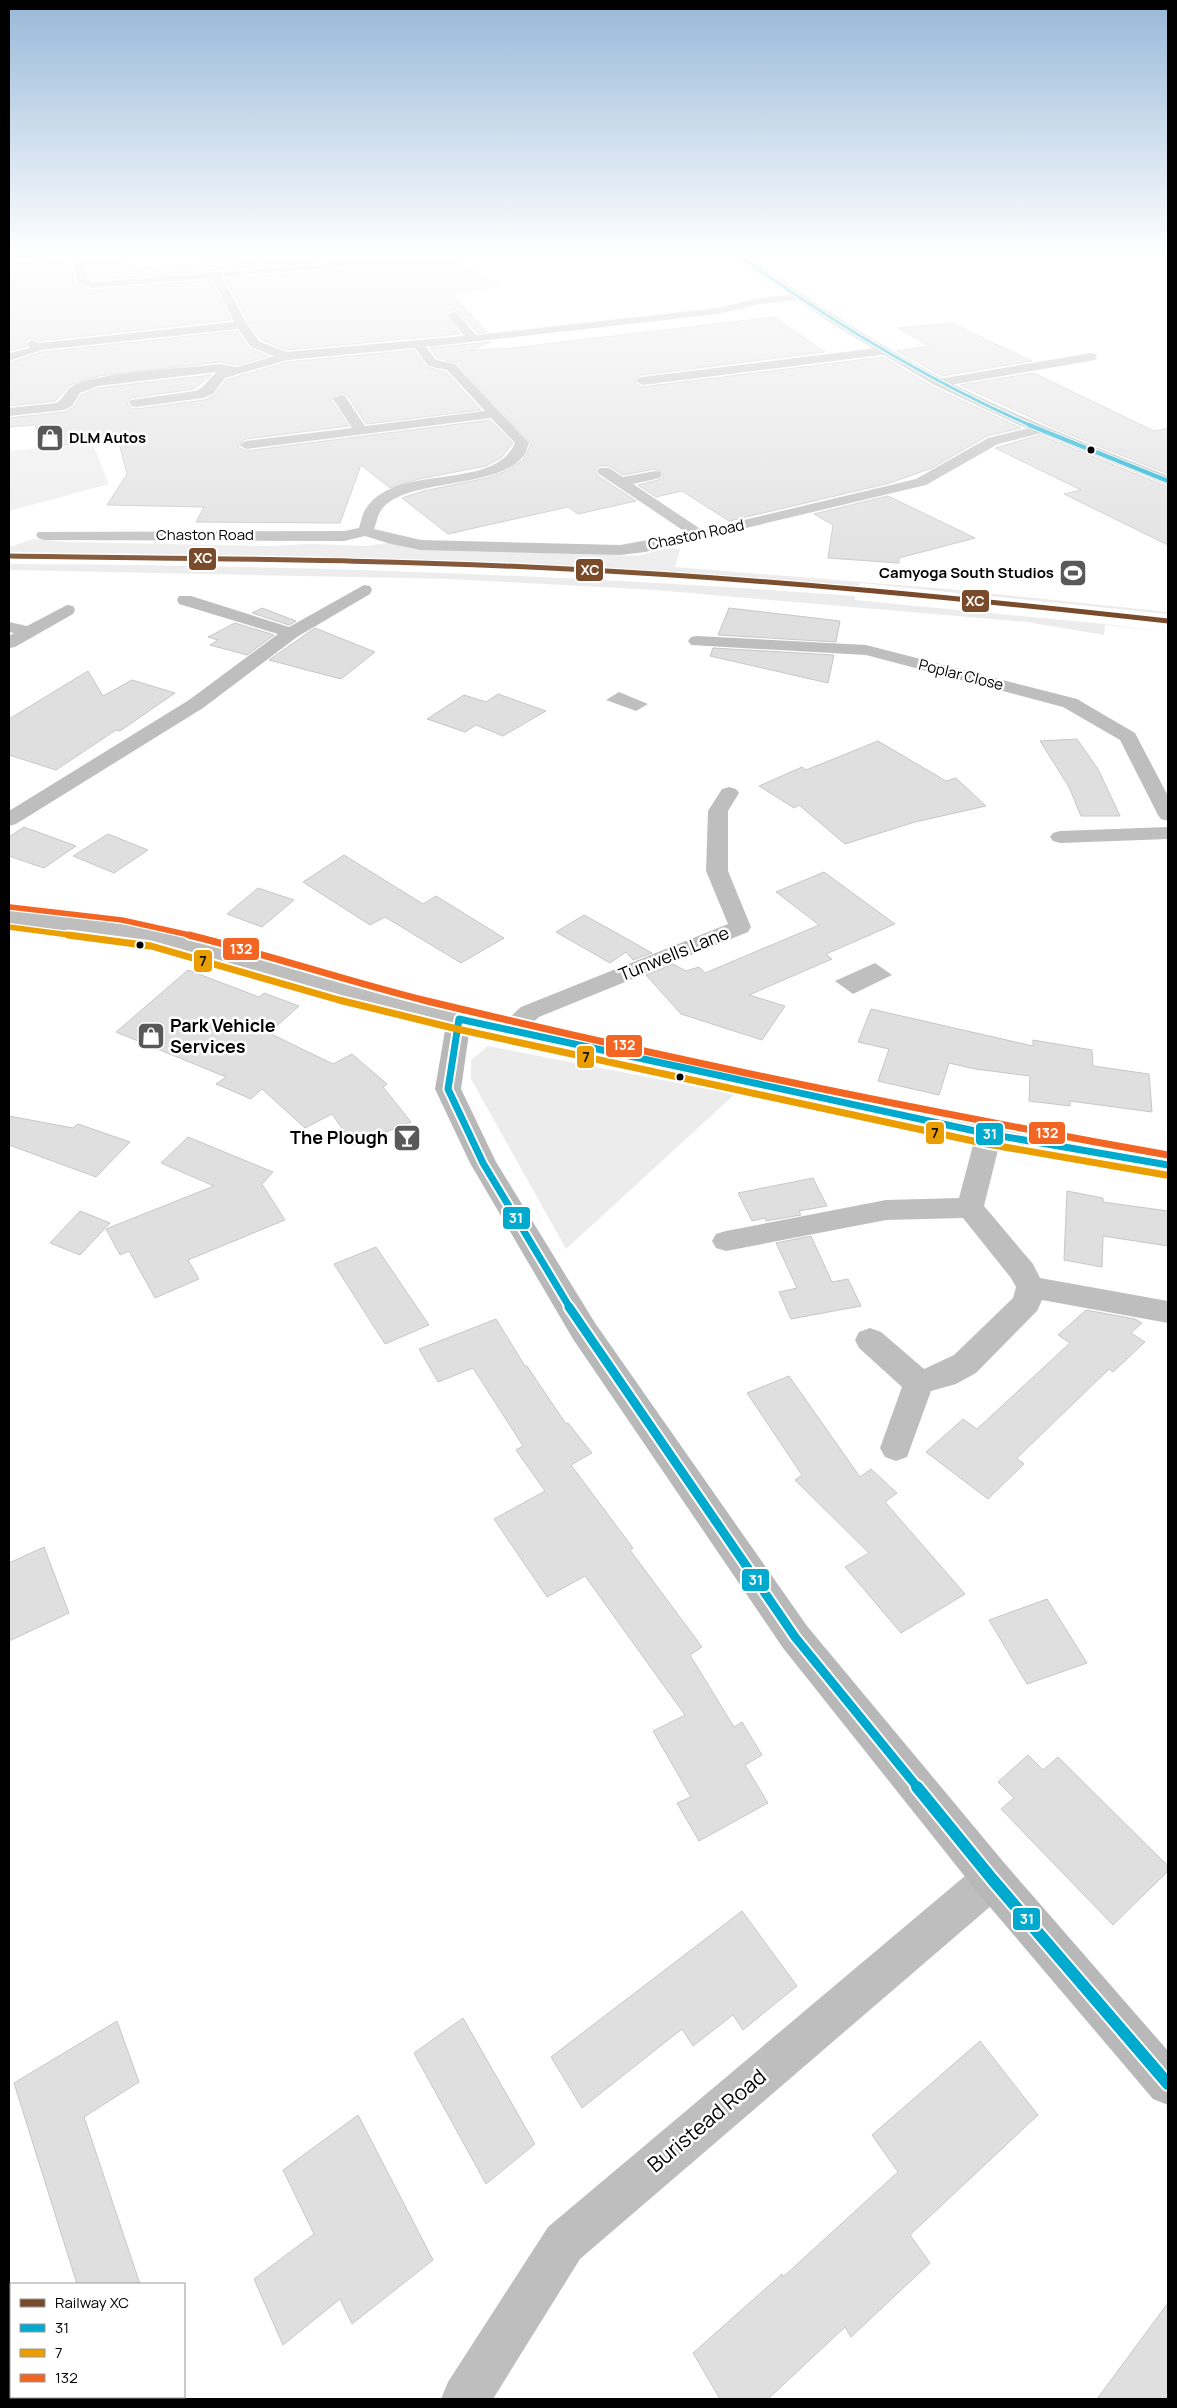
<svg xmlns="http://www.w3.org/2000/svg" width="1177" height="2408" font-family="Manrope,sans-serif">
	<rect width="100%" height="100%" fill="#fff"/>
	<!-- green -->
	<path fill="#ececec" d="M92 442 109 484 9 511V451Z
		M34 539 68 542 269 546 312 544 365 546 387 543 416 547 638 556 670 547 680 550 675 567 948 589 1168 612V614L860 583 859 587 524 563 295 556 9 552V547Z
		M9 564C291 565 574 575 855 596V600L1105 624 1168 633 1105 625 1104 635 1027 622 655 590 450 579 9 570Z
		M488 1046 735 1094 566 1249 471 1079V1060Z"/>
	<!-- water -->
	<path fill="#bfbfbf" d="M619 692 648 704 636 711 606 700Z
		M875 963 892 975 853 994 835 981Z"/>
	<!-- building -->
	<path fill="#dfdfdf" stroke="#c7c7c7" d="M123 253 126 255 132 268 230 262 229 260 303 253H444L499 286 451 293 487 332 477 333 458 312 453 310 446 313V316L460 334 286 350 260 339 249 323 225 279 343 269 350 265 348 260 90 280 82 256Z
		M68 258 76 284 91 290 211 280 231 320 40 341 31 338 24 344 26 347 9 351V263Z
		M774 317 825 352 642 375 634 382 642 387 883 357 933 387 1021 428 987 436 932 468 890 483 729 521 682 491 656 497 638 485 662 479 664 474 655 469 623 475 609 466H599L595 470 598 476 636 501 578 514 568 507 448 534 402 498 423 491 487 478 506 471 523 460 531 444 456 363 437 358 430 348 491 342 469 351 502 348 503 349Z
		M951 323 1032 361 942 376 897 351 929 346 898 328Z
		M237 331 249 348 268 356 237 365 220 362 99 376 70 385 55 401 9 406V363L42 352Z
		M414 350 426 367 446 372 481 410 366 424 347 395 340 393 331 400 349 426 246 439 237 446 246 451 490 420 513 443 502 457 486 466 419 479 390 488 361 465 340 523 196 522 204 507 107 505 127 474 118 439 43 447 35 425 9 427V418L65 412 74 407 81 395 98 388 211 375 194 389 131 398 127 404 131 408 136 409 204 400 214 395 226 380 287 362Z
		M1034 373 1154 431 1168 428V474L1056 429 960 385Z
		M1040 435 1168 487V545L1064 494 1081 490 995 448Z
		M888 496 975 538 899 558V563L828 558 833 525 814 514Z
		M262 608 296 621 289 625 252 613Z
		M729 608 840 621 836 642 718 635Z
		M235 623 274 635 247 655 210 645 218 640 208 637Z
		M315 628 375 652 341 679 269 660Z
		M713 648 834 655 828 683 710 656Z
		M88 671 103 696 132 680 175 693 120 731 116 730 56 770 9 755V719Z
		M498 694 546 711 503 736 476 725 465 732 427 719 464 695 486 702Z
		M1077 739 1098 769 1120 816H1081L1069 787 1040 741Z
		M878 741 946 781 956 778 986 806 915 822 845 844 799 805 794 808 759 786 802 767 806 770Z
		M24 827 76 846 44 868 9 856V837Z
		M108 834 148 850 114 873 73 856Z
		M344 855 423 904 436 896 504 938 461 963 385 917 370 925 303 882Z
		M824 872 895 924 826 954 832 959 749 995 785 1006 762 1040 681 1014 646 975 673 964 686 971 699 967 705 973 819 925 776 892Z
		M258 888 294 900 262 927 227 914Z
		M584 915 613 931 652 953 633 960 626 952 610 963 556 932Z
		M188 970 259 997 264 993 299 1006 269 1033 333 1064 352 1054 387 1084 383 1087 411 1122 354 1145 332 1114 305 1128 262 1089 251 1099 216 1084 226 1077 116 1032Z
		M871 1009 1033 1046V1040L1092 1050 1093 1066 1149 1074 1152 1112 1070 1101V1106L1029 1101 1030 1076 975 1069 949 1063 939 1095 878 1081 889 1049 858 1042Z
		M9 1116 73 1128 78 1124 130 1142 96 1177 9 1145Z
		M188 1137 273 1172 262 1184 285 1220 188 1260 199 1279 155 1298 129 1251 120 1255 106 1229 214 1186 161 1163Z
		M813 1178 827 1206 799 1211 801 1215 766 1221 765 1218 752 1221 738 1193Z
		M1067 1191 1103 1198V1202L1168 1211V1246L1103 1236 1102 1267 1064 1260Z
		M80 1211 110 1223 80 1255 50 1243Z
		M811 1236 832 1282 848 1279 861 1306 791 1319 779 1292 797 1288 776 1243Z
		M376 1247 429 1325 385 1344 334 1264Z
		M1086 1310 1135 1319 1142 1323 1131 1333 1145 1342 1113 1372 1109 1369 1017 1458 1024 1464 988 1499 926 1452 963 1419 977 1429 1070 1343 1058 1335Z
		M496 1319 525 1366H527L566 1424 568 1423 592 1453 571 1465 633 1548 630 1550 702 1647 690 1655 734 1727 742 1722 762 1755 745 1765 768 1803 699 1841 677 1803 691 1797 653 1731 685 1715 585 1576 547 1597 494 1519 545 1491 516 1450 523 1446 473 1368 438 1382 419 1349Z
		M789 1376 860 1477 871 1469 897 1493 885 1502 965 1594 901 1633 845 1567 869 1553 795 1480 802 1475 747 1393Z
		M44 1547 69 1613 9 1641V1563Z
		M1047 1599 1087 1663 1027 1684 989 1620Z
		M1028 1755 1043 1770 1058 1757 1168 1866V1871L1113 1925 1001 1809 1014 1798 998 1782Z
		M742 1911 797 1986 743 2030 733 2015 693 2046 682 2029 582 2108 551 2057Z
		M463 2018 535 2144 486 2184 414 2053Z
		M117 2021 139 2082 84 2117 140 2284H77L14 2083Z
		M980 2041 1038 2115 910 2235 930 2263 851 2337 845 2327 768 2399H720L693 2353 782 2274 783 2277 898 2172 872 2135Z
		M358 2115 433 2260 352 2324 340 2299 283 2345 254 2279 314 2234 283 2170Z
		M1168 2303V2399H1097Z"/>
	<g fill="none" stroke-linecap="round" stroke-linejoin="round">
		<!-- street -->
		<path fill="#bebebe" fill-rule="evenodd" d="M14 253H62L57 256 20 259 16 258Z
			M69 253H79L89 281 92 282 347 262 348 264 343 267 222 277 247 324 259 341 286 352 464 336 447 315 453 312 457 313 476 335 718 308 760 298 797 294 803 297 797 300 760 304 718 314 426 347 436 360 455 364 529 443C527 449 525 456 520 460 488 490 396 478 379 514 377 518 376 524 374 529L421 540 620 545 687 533 599 474 597 471 599 468H609L623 477 655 471 660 472 662 475 660 478 633 484 702 530 916 479 988 438 1041 425 1048 429 1046 432 998 444 926 485 645 552 620 555 421 550 391 544 365 536 344 541 44 540 38 538 36 535 38 532 344 531 359 528C361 522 362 515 365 510 395 461 493 493 515 443L491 418 246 449 239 445 246 441 352 428 333 399 340 395 345 396 365 426 485 411 447 370 428 366 415 348 287 360 225 378 213 394 203 398 136 407 131 406 129 403 131 400 195 391C206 387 208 378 217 372L98 386 80 393 72 406 64 410 9 416V408L56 403C64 399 65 391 71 387 94 372 189 368 220 364L237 367 274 356 251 347 238 329 42 350 9 361V353L30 348 26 344 32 340 40 343 234 322 212 278 92 288 78 283Z
			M885 347 891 351 889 354 642 385 636 381 642 377Z
			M1091 353 1095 354 1097 357 1095 360 939 387 933 383 939 379Z
			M364 585 370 586 372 590 370 594 297 637 203 708 16 824 9 826V811L189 700 278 634 179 604 177 600 179 596H191L289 627Z
			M67 605 73 606 75 610 73 614 15 647 9 648V636L14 633 9 632V622L27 626Z
			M697 636 866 645 1077 699 1135 733 1168 796V821L1161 819 1158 815 1120 740 1063 707 866 655 691 645 688 641 691 637Z
			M729 787 736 789 739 793 728 811V871L751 927 748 932 539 1017C526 1028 517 1040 499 1036L496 1030 521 1007 728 924 706 871 708 811 722 789Z
			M1168 827V839L1060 843 1053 841 1050 837 1053 833 1060 831Z
			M989 1125 998 1128 1002 1134 984 1206 1033 1264 1040 1278 1168 1301V1323L1042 1300 1037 1311 976 1373 956 1384 931 1391 907 1457 896 1461 885 1457 880 1448 902 1387 859 1348 855 1340 859 1332 870 1328 881 1332 924 1369 954 1355 1013 1298 1016 1287 1011 1278 963 1218 886 1220 726 1251 716 1248 712 1241 716 1234 726 1231 886 1200 959 1198 976 1134 980 1128Z
			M992 1859 1006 1865 1012 1879 1006 1893 580 2259 493 2399H441L448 2382 548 2227 978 1865Z"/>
		<!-- secondary -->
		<path fill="#b8b8b8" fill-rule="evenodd" d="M730 253H742C807 298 874 343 945 380 1017 417 1093 446 1168 476V485L1019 425 934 385 831 323Z
			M459 1011 468 1014 471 1019 461 1089 496 1162 595 1323 807 1626 1006 1865 1168 2051V2105L1153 2099 978 1893 783 1648 573 1339 470 1163 435 1089 447 1019 450 1014Z"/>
		<!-- primary -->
		<path fill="#bebebe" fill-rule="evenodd" d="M9 910 68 916 153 929 348 984 459 1011 989 1125 1168 1156V1174L989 1143 459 1027 334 995 151 942 9 924Z"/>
		<!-- bus-1-far4 casing -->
		<g stroke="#fff" stroke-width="5">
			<path id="bus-1-far4" d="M735 253C829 320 926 380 1032 426"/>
		</g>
		<!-- bus-1-far3 casing -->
		<g stroke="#fff" stroke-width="6">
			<path id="bus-1-far3" d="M1029 425 1168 481"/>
		</g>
		<!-- bus-1-far2 casing -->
		<g stroke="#fff" stroke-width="11">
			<path id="bus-1-far2" d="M459 1019 448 1089 483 1163 570 1308
				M459 1019 989 1134 1168 1165"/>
		</g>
		<!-- bus-1-far1 casing -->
		<g stroke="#fff" stroke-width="13">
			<path id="bus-1-far1" d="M569 1307 795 1637 918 1788"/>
		</g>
		<!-- bus-1 casing -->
		<g stroke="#fff" stroke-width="16">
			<path id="bus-1" d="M917 1787 992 1879 1168 2084"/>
		</g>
		<!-- bus-2-far1 casing -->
		<g stroke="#fff" stroke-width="8">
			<path id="bus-2-far1" d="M9 927 77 936"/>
		</g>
		<!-- bus-2 casing -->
		<g stroke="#fff" stroke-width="11">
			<path id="bus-2" d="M68 935 151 946 339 1000 457 1029 987 1144 1166 1175"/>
		</g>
		<!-- bus-3-far1 casing -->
		<g stroke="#fff" stroke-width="8">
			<path id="bus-3-far1" d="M10 907 122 920 194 936"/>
		</g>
		<!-- bus-3 casing -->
		<g stroke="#fff" stroke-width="11">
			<path id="bus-3" d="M189 935C269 955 347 981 427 1001 672 1060 920 1111 1168 1155"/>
		</g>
		<!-- bus-1-far4 -->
		<use href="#bus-1-far4" stroke="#00a9ce" stroke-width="3"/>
		<!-- bus-1-far3 -->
		<use href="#bus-1-far3" stroke="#00a9ce" stroke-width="4.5"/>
		<!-- bus-1-far2 -->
		<use href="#bus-1-far2" stroke="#00a9ce" stroke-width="7"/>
		<!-- bus-1-far1 -->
		<use href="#bus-1-far1" stroke="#00a9ce" stroke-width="9"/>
		<!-- bus-1 -->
		<use href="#bus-1" stroke="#00a9ce" stroke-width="12"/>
		<!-- bus-2-far1 -->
		<use href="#bus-2-far1" stroke="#eb9e00" stroke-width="5.5"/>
		<!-- bus-2 -->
		<use href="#bus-2" stroke="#eb9e00" stroke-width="7"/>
		<!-- bus-3-far1 -->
		<use href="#bus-3-far1" stroke="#f26522" stroke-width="5.5"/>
		<!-- bus-3 -->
		<use href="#bus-3" stroke="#f26522" stroke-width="7"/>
		<!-- rail-1 casing -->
		<g stroke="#fff" stroke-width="7">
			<path id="rail-1" d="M9 556C196 559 383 559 569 569 769 579 969 599 1168 621"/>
		</g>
		<!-- rail-1 -->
		<use href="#rail-1" stroke="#7a4b2a" stroke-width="5"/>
	</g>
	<!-- sky -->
	<linearGradient id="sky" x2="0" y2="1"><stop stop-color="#97b8d8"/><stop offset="0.43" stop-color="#fff"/><stop offset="1" stop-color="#fff" stop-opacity="0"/></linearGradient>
	<rect width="1177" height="590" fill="url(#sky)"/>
	<!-- icons -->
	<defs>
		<g id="shop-square" transform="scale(1.4375)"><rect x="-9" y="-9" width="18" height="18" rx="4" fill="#595959" stroke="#fff"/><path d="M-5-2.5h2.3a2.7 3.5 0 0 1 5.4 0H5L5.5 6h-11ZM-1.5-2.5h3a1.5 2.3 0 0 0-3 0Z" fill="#fff"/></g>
		<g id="stadium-square" transform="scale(1.4375)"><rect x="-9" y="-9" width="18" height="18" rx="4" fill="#595959" stroke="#fff"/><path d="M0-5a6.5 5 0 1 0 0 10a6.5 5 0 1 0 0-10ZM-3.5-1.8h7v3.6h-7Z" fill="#fff"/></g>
		<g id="bar-square" transform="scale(1.4375)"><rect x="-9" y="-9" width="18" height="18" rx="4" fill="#595959" stroke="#fff"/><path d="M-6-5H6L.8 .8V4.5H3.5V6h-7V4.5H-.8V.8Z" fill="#fff"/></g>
	</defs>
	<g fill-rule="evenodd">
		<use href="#shop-square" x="50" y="438"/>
		<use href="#stadium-square" x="1073" y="573"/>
		<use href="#shop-square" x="151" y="1036"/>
		<use href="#bar-square" x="407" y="1138"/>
	</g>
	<!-- markers -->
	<g fill="#000" stroke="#fff" stroke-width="2">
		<circle cx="1091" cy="450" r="4.5"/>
		<circle cx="140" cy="945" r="4.5"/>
		<circle cx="680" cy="1077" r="4.5"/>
	</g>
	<g text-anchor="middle" stroke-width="5" stroke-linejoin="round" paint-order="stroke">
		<!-- far-poi labels -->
		<g font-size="15" font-weight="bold" fill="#000" stroke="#fff" text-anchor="start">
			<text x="69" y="443">DLM Autos</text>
			<text x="1054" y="578" text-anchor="end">Camyoga South Studios</text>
		</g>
		<!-- far-street labels -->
		<g font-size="15" fill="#000" stroke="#fff">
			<text x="205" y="540">Chaston Road</text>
			<text transform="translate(696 535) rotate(-12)" y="5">Chaston Road</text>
			<text transform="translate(961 675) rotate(14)" y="5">Poplar Close</text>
		</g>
		<!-- street labels -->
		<g font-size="18" fill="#000" stroke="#fff">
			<text transform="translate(674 954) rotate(-22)" y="6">Tunwells Lane</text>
		</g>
		<!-- poi labels -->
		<g font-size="18" font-weight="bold" fill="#000" stroke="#fff" text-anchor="start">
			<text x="170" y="1032">Park Vehicle<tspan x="170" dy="21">Services</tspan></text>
			<text x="388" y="1144" text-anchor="end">The Plough</text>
		</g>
		<!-- near-street labels -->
		<g font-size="21" fill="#000" stroke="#fff">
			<text transform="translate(707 2121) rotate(-40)" y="7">Buristead Road</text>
		</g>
	</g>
	<g stroke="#fff" stroke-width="2">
		<rect x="188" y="547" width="29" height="24" rx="5" fill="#7a4b2a"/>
		<rect x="575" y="558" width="29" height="24" rx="5" fill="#7a4b2a"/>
		<rect x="961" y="589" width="29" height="24" rx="5" fill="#7a4b2a"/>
		<rect x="222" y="937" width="38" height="24" rx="5" fill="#f26522"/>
		<rect x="193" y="949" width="20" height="24" rx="5" fill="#eb9e00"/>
		<rect x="605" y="1034" width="38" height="24" rx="5" fill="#f26522"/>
		<rect x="576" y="1045" width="19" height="24" rx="5" fill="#eb9e00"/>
		<rect x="925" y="1121" width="20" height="24" rx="5" fill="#eb9e00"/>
		<rect x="1028" y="1121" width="38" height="24" rx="5" fill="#f26522"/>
		<rect x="975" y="1122" width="29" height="24" rx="5" fill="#00a9ce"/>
		<rect x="502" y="1206" width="29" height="24" rx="5" fill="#00a9ce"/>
		<rect x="741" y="1568" width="29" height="24" rx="5" fill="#00a9ce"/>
		<rect x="1012" y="1907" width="29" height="24" rx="5" fill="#00a9ce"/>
	</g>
	<g font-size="14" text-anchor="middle" font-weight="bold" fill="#fff">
		<text x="203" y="563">XC</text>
		<text x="590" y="575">XC</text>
		<text x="975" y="606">XC</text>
		<text x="241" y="954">132</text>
		<text x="624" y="1050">132</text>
		<text x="1047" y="1138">132</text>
		<text x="990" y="1139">31</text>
		<text x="516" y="1223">31</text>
		<text x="756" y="1585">31</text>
		<text x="1027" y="1924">31</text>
	</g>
	<g font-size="14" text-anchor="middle" font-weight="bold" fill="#111">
		<text x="203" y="966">7</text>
		<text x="586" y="1062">7</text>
		<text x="935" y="1138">7</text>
	</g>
	<!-- border -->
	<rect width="1177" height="2408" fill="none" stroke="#000000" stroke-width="20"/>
	<!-- legend -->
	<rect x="10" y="2283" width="175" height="115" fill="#ffffff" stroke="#999999"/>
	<rect x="20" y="2299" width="25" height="8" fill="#7a4b2a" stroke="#999999"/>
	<text x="55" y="2308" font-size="15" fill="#000000">Railway XC</text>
	<rect x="20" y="2324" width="25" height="8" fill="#00a9ce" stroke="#999999"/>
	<text x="55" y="2333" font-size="15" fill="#000000">31</text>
	<rect x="20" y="2349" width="25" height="8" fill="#eb9e00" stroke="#999999"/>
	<text x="55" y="2358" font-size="15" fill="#000000">7</text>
	<rect x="20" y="2374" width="25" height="8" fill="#f26522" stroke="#999999"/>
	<text x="55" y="2383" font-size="15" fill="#000000">132</text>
</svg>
